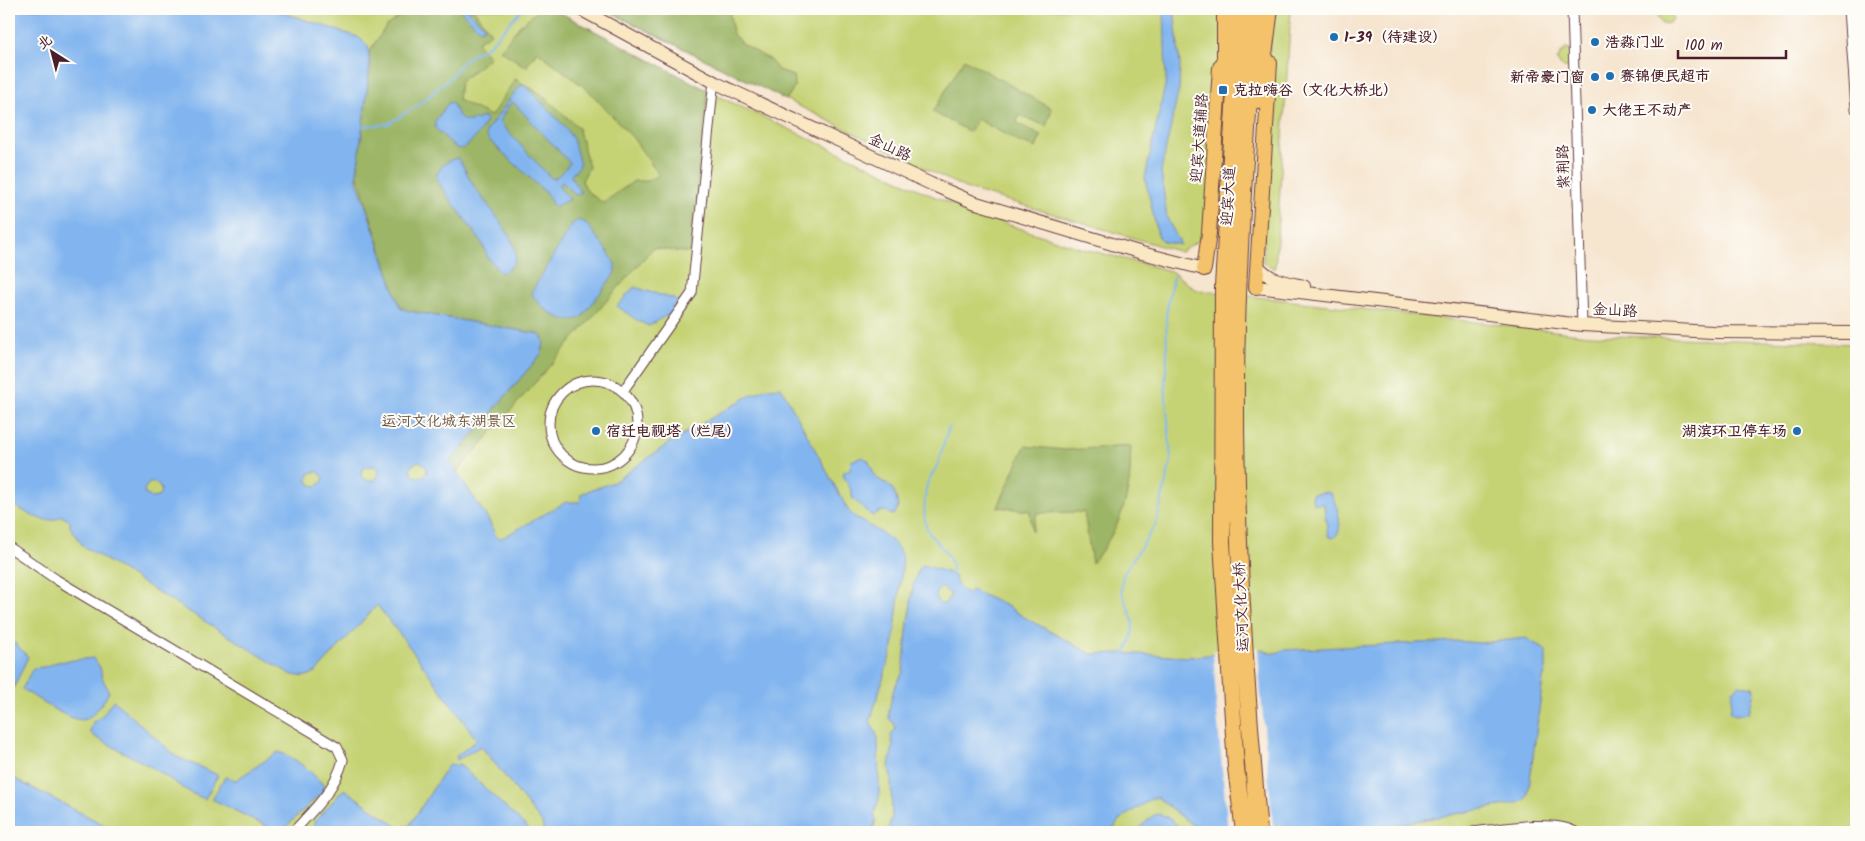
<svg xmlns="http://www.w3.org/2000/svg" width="1865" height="841" font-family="Kalam,'LXGW WenKai TC',sans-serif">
	<rect width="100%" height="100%" fill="#fdfcf7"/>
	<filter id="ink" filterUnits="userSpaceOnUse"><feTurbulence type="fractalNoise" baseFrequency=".02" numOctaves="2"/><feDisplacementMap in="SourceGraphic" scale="10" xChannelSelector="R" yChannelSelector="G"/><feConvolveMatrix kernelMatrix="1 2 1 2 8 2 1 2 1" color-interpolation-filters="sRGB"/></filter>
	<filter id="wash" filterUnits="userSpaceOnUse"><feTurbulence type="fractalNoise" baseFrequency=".0096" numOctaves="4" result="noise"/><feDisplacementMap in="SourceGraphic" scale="20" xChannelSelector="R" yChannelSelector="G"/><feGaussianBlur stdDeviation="1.12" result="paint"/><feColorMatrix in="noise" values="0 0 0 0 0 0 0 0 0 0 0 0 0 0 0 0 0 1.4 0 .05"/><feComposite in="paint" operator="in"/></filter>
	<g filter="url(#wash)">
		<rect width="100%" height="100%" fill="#f6e5cf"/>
		<!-- green -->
		<path fill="#c6d375" stroke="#887950" d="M9 9H553L722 98 933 196 982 216 1077 247 1171 271 1196 290 1589 335 1856 344V832H118L9 776Z
			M603 9H1227L1211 232 1181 252 965 188Z
			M1271 9H1291L1275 269 1263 262Z
			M1670 9 1673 19 1669 23 1662 24 1656 14Z
			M1566 49 1571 50V69L1561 66 1557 60 1561 53Z"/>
		<!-- forest -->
		<path fill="#9cb566" stroke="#736a48" d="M410 9H473L491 33 477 42 490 57 460 82 458 100 491 116 515 79 541 94 578 127 589 167 582 181 588 192 603 203 634 181H647L659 175 633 138 588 90 537 51 526 67 500 50 520 25 540 9H553L708 91 690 253 653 248 456 473 450 464 451 460 541 354 543 348 539 334 409 311 404 310 397 301 357 173 370 66 369 52 379 37 386 26Z
			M605 9H729L733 34 741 43 770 60 778 70 793 76 795 86 786 100Z
			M964 59 1052 109 1046 126 1019 115 1017 123 1041 136 1036 148 1019 142 977 119 970 132 933 112Z
			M1025 446 1065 450 1131 446C1130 460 1131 475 1128 489 1124 515 1109 544 1092 563L1084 512 1037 513 1032 532 1030 511 998 507Z"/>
		<!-- water -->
		<path fill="#82b5ef" stroke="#666a8d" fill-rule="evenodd" d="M9 9H260L266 13 275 10 358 37 368 46 370 66 357 173V180L400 307 409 311 539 334C546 340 544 346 541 354L450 462 488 519 497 538H502L566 502H580L581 494 583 493 614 482 672 441 749 396 767 388 781 387 848 510C866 530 894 531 903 559L893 647 870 721 878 738 879 786V799L874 814 876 820 872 832H544L542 823 481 746 457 760 456 756 477 740 411 649 377 605 316 672C306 678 300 677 290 674L83 546 70 527V521L61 516C44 528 24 510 9 503ZM419 461 425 465 427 472 425 475 419 477 414 476 410 470 413 464ZM369 466C374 466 379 466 379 473L376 479 369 481 364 479 361 475 364 468ZM314 472H319L324 478 323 481 317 486 311 485 307 479 310 473ZM154 482 160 487 161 491 158 497 152 498 145 494 144 490 149 483Z
			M459 9H467L485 27 480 30Z
			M1164 9H1174L1180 65 1179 89 1161 171 1167 218 1181 245 1164 242 1158 236 1145 178 1166 81Z
			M522 85 527 87 565 127 573 139 580 165 571 176 581 193 576 195 562 182 558 186 570 199 554 207 546 193 488 139 486 135 487 130 518 88ZM513 102 570 163 558 176 552 179 499 122 509 105Z
			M449 102 453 104C459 121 466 125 483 117L486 119C485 129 470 144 462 149L456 148 435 128V121Z
			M458 158C464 166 468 176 473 185 485 204 516 234 516 257 515 265 507 271 501 273L488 258 482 243 440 185 436 176C441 166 447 160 458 158Z
			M578 220 586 223 610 255 615 264V273L582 317C563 327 542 309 531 293L572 224Z
			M634 287 674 299 678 302 672 307 675 312 670 317 667 315 649 326 638 321 617 306Z
			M862 457 868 460 876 478C892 486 895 488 898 507L894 515 889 514 886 511H881L872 516 853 499 851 490 843 475 844 472 850 469 851 461Z
			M1328 492 1331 494C1337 505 1346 531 1333 538L1328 536 1324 504H1313L1312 494Z
			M922 565 947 572 955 577C956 585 960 590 968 593L972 590 1007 606 1024 617 1091 654 1121 653 1189 657 1263 649C1271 655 1275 654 1283 650L1456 641 1480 643 1526 638 1544 649 1546 652V670L1543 679 1528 795 1525 800 1518 803 1353 832H1285L1282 825 1277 824 1246 832H1201L1157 797 1151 799 1119 820 1112 832H887L892 817 891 778 889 766 893 746 891 735 896 728 893 722 889 719V709L894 688 903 672 908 622 910 615 911 599 914 582 919 568ZM939 588H943L951 594 945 604H940C935 599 936 594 939 588Z
			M9 640 17 645 28 657 14 687 9 684Z
			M93 658 100 667 102 677 109 692C104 701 96 714 86 719 73 725 34 696 22 689L33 668 44 667 57 662Z
			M1739 685 1753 687 1754 692 1749 713 1735 715 1730 711 1733 690Z
			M113 700 177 757 218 775 205 799 191 793 153 768 95 737 90 732 93 722 102 716Z
			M278 752C296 757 309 771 322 783L324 787 323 791 285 828 276 831 212 799 225 777 236 780Z
			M449 764 461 766 532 832H317L314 828V822L344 789 398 827 409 826Z
			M9 776 118 832H9Z
			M1160 814 1167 817 1186 832H1136L1137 830 1154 815Z"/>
		<!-- pier -->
		<path fill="#f6e5cf" d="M1258 647 1260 683 1273 828 1270 832H1228L1217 713 1213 651Z"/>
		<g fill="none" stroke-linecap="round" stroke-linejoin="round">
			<!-- stream -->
			<path stroke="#82b5ef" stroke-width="2" d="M363 126 388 124 420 104 451 77 462 62 474 53 483 50 492 42 522 9
				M949 427C945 439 942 451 938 463 935 471 930 477 927 484 925 493 923 517 926 526 932 544 956 553 952 575
				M1125 654C1131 641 1136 628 1131 615 1125 595 1117 596 1124 573L1156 524 1171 461 1165 385 1167 356 1166 315 1173 276"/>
		</g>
	</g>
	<g filter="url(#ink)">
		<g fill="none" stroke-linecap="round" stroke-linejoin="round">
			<!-- street casing -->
			<g stroke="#643d44" stroke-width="11">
				<path id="street" d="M1572 9 1582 325
					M1849 9 1856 109
					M549 424a44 44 0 1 1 88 0a44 44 0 1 1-88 0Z
					M623 391 692 293 713 89 716 83
					M9 547 57 580 337 747 343 760C335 790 313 810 293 832
					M1473 832C1498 829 1554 819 1575 832"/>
			</g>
			<!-- secondary casing -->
			<g stroke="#643d44" stroke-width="14">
				<path id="secondary" d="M580 9 716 83 931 184 973 202 1142 253 1204 269
					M1257 265C1270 281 1285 282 1304 286
					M1256 287 1582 325 1713 332 1856 333"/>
			</g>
			<!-- primary casing -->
			<g stroke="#643d44" stroke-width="16">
				<path id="primary" d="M1204 269 1209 233 1220 67
					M1256 287 1270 63"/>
			</g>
			<!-- highway casing -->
			<g stroke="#643d44" stroke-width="18">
				<path id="highway" d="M1225 9V79
					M1240 9 1223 286 1222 542 1236 768 1244 832
					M1255 9C1247 133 1237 257 1236 381 1235 532 1245 682 1259 832
					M1258 100 1270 9"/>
			</g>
			<!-- street -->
			<use href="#street" stroke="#fff" stroke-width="9"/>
			<!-- secondary -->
			<use href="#secondary" stroke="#fae7c3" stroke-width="12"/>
			<!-- primary -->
			<use href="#primary" stroke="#f3c26a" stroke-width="14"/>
			<!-- highway -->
			<use href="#highway" stroke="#f3c26a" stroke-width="16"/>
		</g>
	</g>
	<!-- markers -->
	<g fill="#1f6fb2" stroke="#fdfcf7" stroke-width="2">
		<circle cx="1334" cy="37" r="5"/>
		<circle cx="1595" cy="42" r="5"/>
		<circle cx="1610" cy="76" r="5"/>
		<circle cx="1595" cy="77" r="5"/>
		<rect x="1218" y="85" width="10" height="10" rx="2.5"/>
		<circle cx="1592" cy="110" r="5"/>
		<circle cx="596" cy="431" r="5"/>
		<circle cx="1797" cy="431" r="5"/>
	</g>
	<g text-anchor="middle" stroke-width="4" stroke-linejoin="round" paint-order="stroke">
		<!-- poi labels -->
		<g font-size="15" font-weight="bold" fill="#4a1f2b" stroke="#fdfcf7" text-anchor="start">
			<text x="1344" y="42">1-39（待建设）</text>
			<text x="1605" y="47">浩淼门业</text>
			<text x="1620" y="81">赛锦便民超市</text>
			<text x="1585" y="82" text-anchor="end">新帝豪门窗</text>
			<text x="1233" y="95">克拉嗨谷（文化大桥北）</text>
			<text x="1602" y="115">大佬王不动产</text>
			<text x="606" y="436">宿迁电视塔（烂尾）</text>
			<text x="1787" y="436" text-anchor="end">湖滨环卫停车场</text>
		</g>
		<!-- street labels -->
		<g font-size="15" fill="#4a1f2b" stroke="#fdfcf7">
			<text transform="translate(1199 138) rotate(-86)" y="5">迎宾大道辅路</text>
			<text transform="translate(890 147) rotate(25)" y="5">金山路</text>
			<text transform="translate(1563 167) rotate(-92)" y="5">紫荆路</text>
			<text transform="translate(1228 196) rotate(-87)" y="5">迎宾大道</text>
			<text transform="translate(1615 310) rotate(3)" y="5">金山路</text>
			<text transform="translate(1241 607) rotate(-93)" y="5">运河文化大桥</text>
		</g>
		<!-- park labels -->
		<g font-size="15" fill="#6f5541" stroke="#fdfcf7">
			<text x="449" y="426">运河文化城东湖景区</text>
		</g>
	</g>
	<!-- margin -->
	<rect width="1865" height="841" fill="none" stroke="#fdfcf7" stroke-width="30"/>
	<!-- north arrow -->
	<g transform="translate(52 52) rotate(324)" stroke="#fdfcf7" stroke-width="4" paint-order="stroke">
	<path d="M0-4L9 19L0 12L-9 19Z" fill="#4a1f2b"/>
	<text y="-8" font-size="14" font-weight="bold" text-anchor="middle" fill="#4a1f2b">北</text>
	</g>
	<!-- scale -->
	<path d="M1678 50v8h108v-8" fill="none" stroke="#4a1f2b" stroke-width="2.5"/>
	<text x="1685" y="50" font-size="15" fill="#4a1f2b" stroke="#fdfcf7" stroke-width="4" paint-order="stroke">100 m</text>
</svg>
